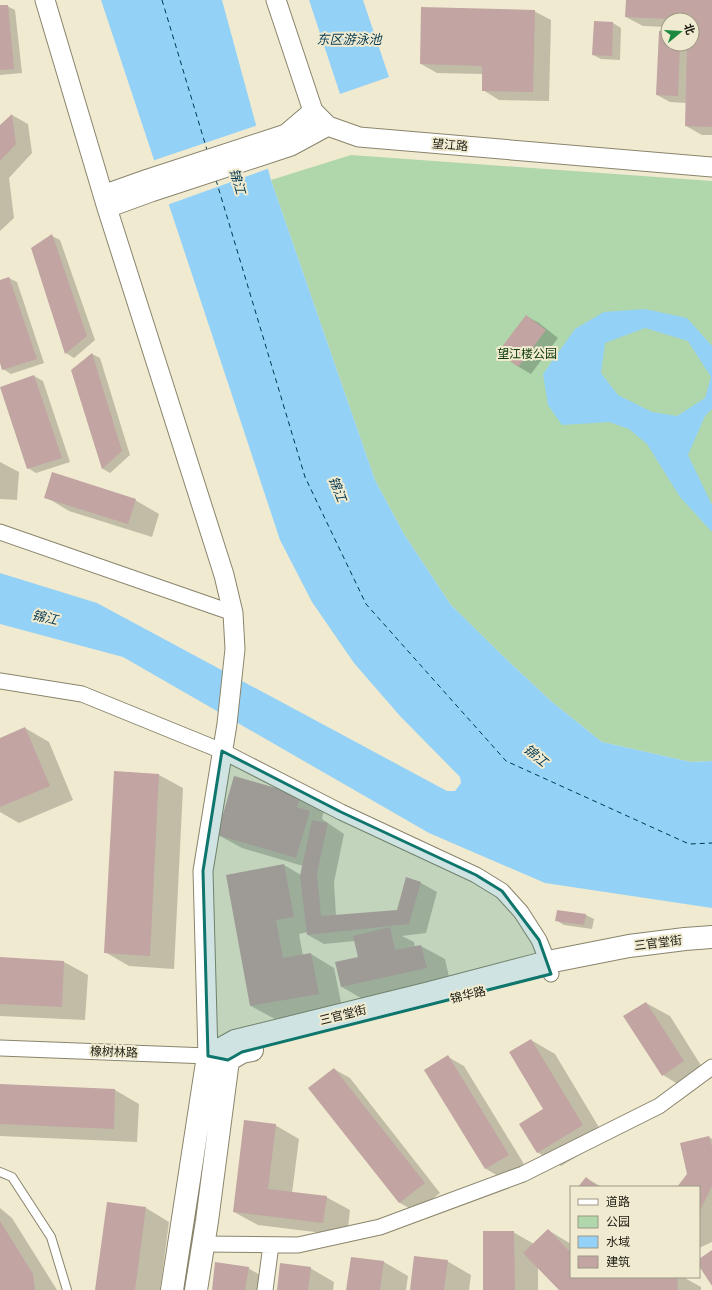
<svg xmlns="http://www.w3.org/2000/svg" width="712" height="1290" font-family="Rubik,'Noto Sans SC',sans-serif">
	<rect width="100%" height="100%" fill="#f0ebd0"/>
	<!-- green -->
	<path fill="#b0d6ac" d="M351 155 712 181V761L691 762 602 742 551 701 503 656 451 605 404 534 375 480 271 180Z"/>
	<!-- water -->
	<path fill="#94d1f6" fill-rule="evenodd" d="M101 0H222L271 180 375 480 404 534 451 605 503 656 551 701 602 742 691 762 712 761V908L545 883 429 833 123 657 0 624V573L97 603 447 791H455L461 783 460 777 400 716 354 663 312 602 280 540Z
		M309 0H363L389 77 340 94Z
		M645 309 687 318 712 346V409L705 416 688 455 712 505V532L680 497 647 444 629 429 609 422 562 425 548 405 543 374 575 329 604 312ZM645 328 688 341 711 377 705 398 677 416 652 412 618 395 601 373 605 343Z"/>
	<!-- pier -->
	<path fill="#f0ebd0" d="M258 125 270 168 167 205 152 161Z"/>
	<!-- shadow -->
	<path fill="#0003" d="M627 0H712V135H702L686 126V103L670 102 657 95 668 32V44H692V20H668V27L643 26 626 17Z
		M0 6H7L15 10 22 73 0 75Z
		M534 11 551 20 549 101 499 100 483 90V74L437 73 421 64Z
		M595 22 613 23 621 28 620 60 601 59 593 55Z
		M12 115 28 124 32 153 9 178 14 218 0 231V126Z
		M52 236 60 240 95 340 74 358 66 353 32 249Z
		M9 278 17 282 44 363 11 374 3 369 0 360V281Z
		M526 316 539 323 558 338 531 374 519 367 499 352Z
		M92 354 100 358 130 455 110 473 103 469 72 371Z
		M34 376 43 381 70 462 36 473 28 468Z
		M0 462 19 472 17 500 0 499Z
		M46 497 135 500 159 514 152 537 69 511Z
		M25 728 49 742 73 800 19 823 0 812V739Z
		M115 772 159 775 183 788 174 969 129 966 105 952Z
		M300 796 324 810 322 819 344 834 334 882 336 916 398 911 407 879 421 883 437 892 426 933 402 936 414 942 415 947 421 946 445 959 450 981 366 1001 342 987 337 963 359 958 355 941 324 944 308 935V932L299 934 303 956 311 954 334 968 342 1007 275 1019 251 1006 284 865 301 875 303 866 242 848 218 835Z
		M586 915 594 919 592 929 564 925 556 920Z
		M0 958 64 962 88 975 85 1020 0 1016Z
		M646 1003 670 1016 707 1075 686 1089 663 1075Z
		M531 1040 555 1054 606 1139 561 1166 537 1152 545 1109Z
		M448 1057 464 1066 524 1164 502 1178 486 1169 426 1070Z
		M334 1069 350 1078 440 1193 416 1212 400 1203 310 1088Z
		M0 1085 115 1090 139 1104 137 1142 0 1136Z
		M275 1125 299 1139 292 1193 326 1197 350 1210 347 1236 258 1225 234 1212Z
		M709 1137 712 1139V1242L699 1248V1187H679L688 1174Z
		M586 1178 602 1187H579Z
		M0 1208 12 1218 57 1290H0Z
		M146 1208 169 1222 160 1290H96Z
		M548 1230 571 1244V1277H683L701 1287V1290H562L538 1266V1290H484L513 1232 534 1244Z
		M447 1261 471 1275 469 1290H411Z
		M384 1262 408 1276 406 1290H347Z
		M248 1268 272 1282 271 1290H213Z
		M310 1268 334 1282 333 1290H278Z"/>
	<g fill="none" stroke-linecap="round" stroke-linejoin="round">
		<!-- ferry -->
		<path stroke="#033851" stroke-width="1" stroke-dasharray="5 4" stroke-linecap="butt" d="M162 0 207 150
			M216 180 305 477 366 604 506 761 689 844 712 843"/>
	</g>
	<!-- building -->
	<path fill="#c2a4a2" d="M626 0H712V127L685 126 687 44H692V20L625 17Z
		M0 5H8L14 69 0 70Z
		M421 7 535 10 533 92 482 91V66L420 64Z
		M594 21 613 22 612 56 592 55Z
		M659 31H668V44H680L678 96 656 95Z
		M12 114 16 144 0 161V125Z
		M52 234 87 336 65 354 31 248Z
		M9 277 37 359 2 370 0 363V280Z
		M526 315 546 330 518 367 498 352Z
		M92 353 122 451 102 469 71 370Z
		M34 375 62 458 27 469 0 387Z
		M52 472 136 499 128 524 44 498Z
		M25 727 50 786 0 807V738Z
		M114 771 159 774 150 956 104 953Z
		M234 776 301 795 297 807 310 811 296 858 217 835Z
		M312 820 328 823 317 873 321 916 397 910 406 877 421 882 409 924 307 935 300 876Z
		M284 864 294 917 276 920 283 958 311 953 319 994 250 1006 226 875Z
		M557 910 586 914 584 925 555 921Z
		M390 927 395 950 421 945 427 968 341 987 335 962 358 957 353 936Z
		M0 957 64 961 62 1007 0 1004Z
		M646 1002 684 1061 662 1076 623 1016Z
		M531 1039 583 1125 537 1153 519 1124 543 1109 509 1052Z
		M448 1055 509 1155 485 1169 424 1070Z
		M334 1068 425 1183 399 1203 308 1088Z
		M0 1084 115 1089 114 1129 0 1124Z
		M244 1120 276 1124 268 1189 327 1196 323 1223 233 1212Z
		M709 1136 712 1147V1186L699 1213V1187H677L687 1174 680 1143Z
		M586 1177 598 1187H578Z
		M107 1202 146 1207 135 1290H95Z
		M0 1221 33 1274 35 1290H0Z
		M548 1229 571 1253V1277H677L678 1290H559L523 1253Z
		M483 1231H514L515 1290H483Z
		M712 1250V1286L699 1266V1259Z
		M414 1256 448 1260 444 1290H410Z
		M351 1257 384 1261 380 1290H346Z
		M215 1262 249 1267 245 1290H212Z
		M280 1263 311 1267 308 1290H277Z"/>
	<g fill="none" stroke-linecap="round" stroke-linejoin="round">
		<!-- service casing -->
		<g stroke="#89846c" stroke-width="10">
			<path id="service" d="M0 1172 12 1177 51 1237 67 1290"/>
		</g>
		<!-- minor casing -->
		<g stroke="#89846c" stroke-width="17">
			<path id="minor" d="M0 532 233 613
				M0 681 82 694 222 751 341 812 476 875 502 891 521 912 539 940 548 962 551 974
				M0 1048 208 1056 217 1058
				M203 1244 298 1245 380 1227 523 1174 659 1106 712 1067
				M265 1290 271 1245"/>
		</g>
		<!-- tertiary casing -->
		<g stroke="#89846c" stroke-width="21">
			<path id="tertiary" d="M45 0 107 208 224 575 233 613 235 649 227 724 203 871 208 1056
				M276 0 313 111 328 126 359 137 712 167
				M103 195 148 179 286 134 313 111
				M107 208 151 192 291 146 328 126"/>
		</g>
		<!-- secondary casing -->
		<g stroke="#89846c" stroke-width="24">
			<path id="secondary" d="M172 1290 208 1056 235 1041 426 994 548 962 629 946 685 939 712 937
				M196 1290 207 1221 228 1060 242 1052 252 1050"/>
		</g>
		<!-- service -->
		<use href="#service" stroke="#fff" stroke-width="8"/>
		<!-- minor -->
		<use href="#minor" stroke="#fff" stroke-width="15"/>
		<!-- tertiary -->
		<use href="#tertiary" stroke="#fff" stroke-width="19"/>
		<!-- secondary -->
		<use href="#secondary" stroke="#fff" stroke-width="22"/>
	</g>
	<!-- marked area -->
	<path fill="#0f766e" fill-opacity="0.2" stroke="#0f766e" stroke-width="3" stroke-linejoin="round" d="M222 751 341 812 476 875 502 891 539 940 551 974 242 1052 228 1060 208 1056 203 871Z"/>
	<g text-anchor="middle" stroke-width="4" stroke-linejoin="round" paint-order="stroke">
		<!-- street labels -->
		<g font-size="12" fill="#1d1b12" stroke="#f0ebd0">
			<text transform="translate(450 145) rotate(5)" y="4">望江路</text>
			<text transform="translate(658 943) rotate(-7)" y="4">三官堂街</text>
			<text transform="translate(468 995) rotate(-14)" y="4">锦华路</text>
			<text transform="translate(343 1015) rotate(-14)" y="4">三官堂街</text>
			<text transform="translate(114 1052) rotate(2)" y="4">橡树林路</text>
		</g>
		<!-- park labels -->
		<g font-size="12" fill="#0b3809" stroke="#f0ebd0">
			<text x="527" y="358">望江楼公园</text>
		</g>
		<!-- water labels -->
		<g font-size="13" font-style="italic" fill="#033851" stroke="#f0ebd0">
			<text x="349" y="44">东区游泳池</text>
			<text transform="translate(238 181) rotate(74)" y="5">锦江</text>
			<text transform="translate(338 489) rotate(68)" y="5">锦江</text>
			<text transform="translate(45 617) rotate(13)" y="5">锦江</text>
			<text transform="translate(536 755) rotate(39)" y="5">锦江</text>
		</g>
	</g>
	<!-- legend -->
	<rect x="570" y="1186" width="130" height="92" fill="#f0ebd0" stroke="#9c9884"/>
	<rect x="578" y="1199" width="20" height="6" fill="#ffffff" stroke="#9c9884"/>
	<text x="606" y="1206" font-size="12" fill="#1d1b12">道路</text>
	<rect x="578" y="1216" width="20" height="12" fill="#b0d6ac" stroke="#9c9884"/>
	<text x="606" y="1226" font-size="12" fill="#1d1b12">公园</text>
	<rect x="578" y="1236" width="20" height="12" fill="#94d1f6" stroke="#9c9884"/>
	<text x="606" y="1246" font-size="12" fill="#1d1b12">水域</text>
	<rect x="578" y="1256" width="20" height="12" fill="#c2a4a2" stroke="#9c9884"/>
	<text x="606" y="1266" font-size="12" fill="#1d1b12">建筑</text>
	<!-- north arrow -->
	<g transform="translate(680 32) rotate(72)"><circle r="19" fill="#f0ebd0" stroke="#9c9884"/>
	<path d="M0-3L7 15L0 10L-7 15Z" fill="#1d883f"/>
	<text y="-6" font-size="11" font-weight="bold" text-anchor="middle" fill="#1d1b12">北</text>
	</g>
</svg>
